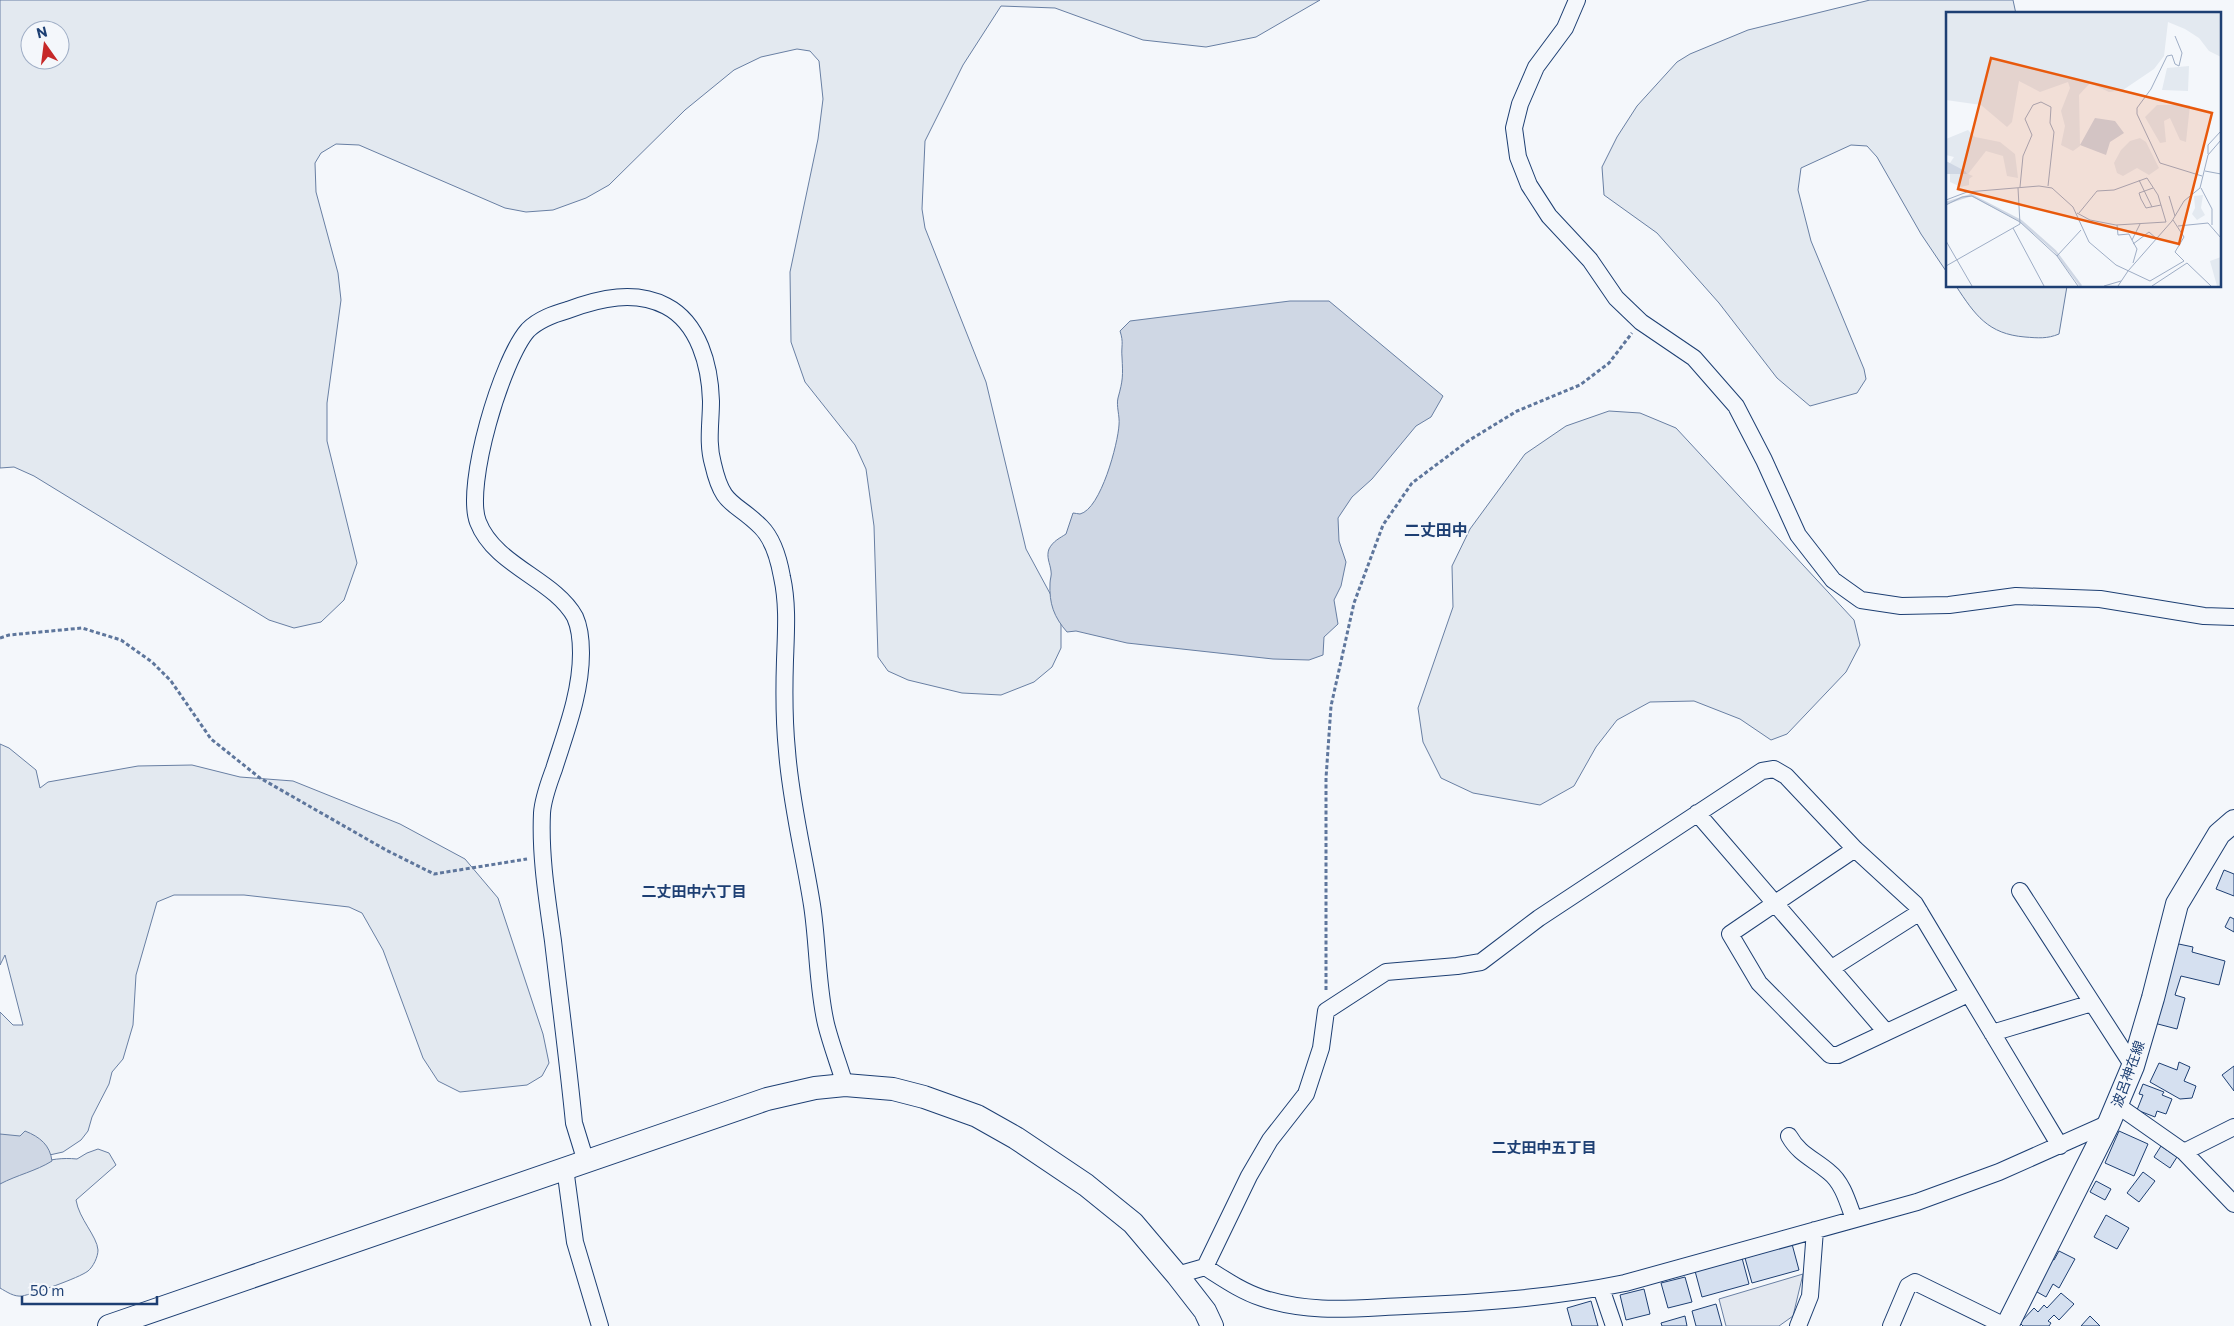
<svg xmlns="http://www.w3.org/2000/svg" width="2234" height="1326" font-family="Commissioner,'Noto Sans JP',sans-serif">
	<rect width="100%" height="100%" fill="#f4f7fb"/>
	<!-- green -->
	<path fill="#e3e9f0" stroke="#687fa3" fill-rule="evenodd" d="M0 0H1320L1256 37 1206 47 1143 40 1055 8 1001 6 963 65 925 141 922 209 925 228 986 382 1026 549 1053 599 1061 624V648L1052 667 1034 682 1001 695 962 693 908 680 888 671 878 657 874 526 866 469 855 445 805 382 791 342 790 272 818 139 823 99 819 61 810 51 797 49 761 57 734 70 685 110 609 185 586 198 553 210 526 212 505 208 359 145 336 144 321 153 315 163 316 192 338 273 341 300 327 403V441L357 563 344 600 321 622 294 628 269 620 34 476 14 467 0 468ZM30 30H60V60H30Z
		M1870 0H2013L2016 14H1948V274L1921 234 1877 157 1867 146 1851 145 1801 168 1798 190 1811 241 1864 369 1866 379 1857 393 1810 406 1777 378 1719 303 1657 233 1604 195 1602 167 1617 137 1637 106 1677 62 1690 54 1748 30Z
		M1956 286H2067L2059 334C2047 339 2038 338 2025 337 1988 334 1975 315 1956 286Z
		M1609 411 1640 413 1676 428 1854 620 1860 645 1846 672 1787 734 1771 740 1740 719 1694 701 1650 702 1617 720 1596 747 1574 786 1540 805 1473 793 1441 778 1423 742 1418 708 1453 607 1452 566 1470 529 1525 454 1566 426Z
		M0 744 9 748 36 770 40 788 48 782 138 766 192 765 240 777 293 781 400 824 465 859 498 898 543 1034 549 1063 542 1076 527 1085 460 1092 438 1081 423 1058 383 950 362 913 349 907 244 895H174L157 902 136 975 133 1025 123 1059 112 1072 109 1084 92 1117 88 1131 81 1140 63 1152 45 1156 0 1147V1012L13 1025H23L5 955 0 965Z
		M98 1149 109 1153 116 1165 76 1200C79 1219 97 1236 98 1250 98 1257 93 1267 88 1271 79 1278 33 1294 22 1296 14 1297 7 1292 0 1288V1178C28 1167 47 1156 77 1159L87 1153Z"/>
	<!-- parking -->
	<path fill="#e3e8f0" stroke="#687fa3" d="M1803 1274 1793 1316 1779 1326H1726L1719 1299Z"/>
	<!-- water -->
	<path fill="#cfd7e4" stroke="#687fa3" d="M1290 301H1329L1443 396 1431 417 1416 426 1372 479 1352 497 1338 518 1339 541 1346 562 1341 586 1334 600 1338 624 1324 637 1323 655 1309 660 1273 659 1127 643 1076 631 1067 632C1054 617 1049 604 1050 583 1050 579 1052 575 1051 571 1050 563 1046 557 1049 549 1053 541 1060 538 1066 534L1073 513C1075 513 1078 514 1080 514 1101 509 1118 443 1119 425 1120 416 1116 406 1118 398 1123 380 1123 376 1122 357 1121 346 1124 343 1120 331L1130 321Z
		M25 1131C40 1137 50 1145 52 1161 36 1171 17 1175 0 1184V1134L20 1136Z"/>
	<!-- building -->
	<path fill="#d5e0f0" stroke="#1d3f73" d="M2224 870 2234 874V896L2216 889Z
		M2230 917 2234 919V932L2225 927Z
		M2174 943 2193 947 2192 952 2225 961 2219 985 2181 976 2175 995 2185 998 2177 1029 2154 1023Z
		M2179 1062 2190 1067 2184 1081 2196 1086 2192 1098 2180 1099 2150 1082 2159 1063 2177 1070Z
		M2234 1066V1091L2222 1075Z
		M2143 1084 2164 1092 2162 1095 2172 1099 2166 1114 2157 1111 2155 1117 2137 1110 2143 1095 2139 1094Z
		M2119 1131 2148 1144 2134 1176 2105 1163Z
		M2161 1146 2177 1157 2170 1168 2154 1157Z
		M2143 1172 2155 1181 2139 1202 2127 1193Z
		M2096 1181 2111 1189 2105 1200 2090 1192Z
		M2106 1215 2129 1228 2117 1249 2094 1237Z
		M1792 1244 1799 1270 1752 1283 1745 1258Z
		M2059 1251 2075 1259 2059 1288 2053 1284 2046 1297 2030 1288 2050 1258 2054 1260Z
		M1742 1258 1749 1284 1702 1297 1695 1271Z
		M1685 1277 1692 1302 1668 1308 1661 1283Z
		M1644 1289 1650 1314 1626 1320 1620 1295Z
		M2061 1293 2074 1304 2059 1320 2054 1315 2048 1321 2051 1323 2049 1326H2023L2020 1323 2034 1308 2038 1312 2044 1305 2047 1308Z
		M1591 1301 1598 1326H1572L1567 1308Z
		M1716 1304 1722 1326H1696L1692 1311Z
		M1685 1316 1687 1326H1662L1661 1323Z
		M2090 1316 2100 1326H2081Z"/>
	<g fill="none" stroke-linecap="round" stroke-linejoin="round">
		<!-- street casing -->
		<g stroke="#1d3f73" stroke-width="18">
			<path id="street" d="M1577 0 1565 28 1536 67 1520 104 1514 128 1518 157 1529 185 1549 216 1590 260 1616 298 1641 322 1694 358 1736 406 1764 460 1798 535 1833 580 1861 600 1901 606 1949 605 2016 596 2100 599 2204 616 2234 617
				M1697 813 1886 1032
				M1855 849 1730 934 1759 983 1830 1055H1838L1968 994
				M2020 891 2133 1066
				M1832 968 1920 912
				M1992 1033 2092 1003
				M2117 1105 2184 1152 2234 1204
				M1789 1136C1799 1154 1814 1159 1829 1172 1843 1183 1848 1203 1854 1219
				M2184 1152 2234 1127
				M586 1162 574 1123C568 1062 560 1002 553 941 547 898 540 856 542 813 543 798 549 783 554 769 566 731 581 693 581 653 581 641 580 628 575 617 554 579 495 566 478 522 464 486 502 359 528 330 539 319 554 314 568 310 600 298 635 290 666 306 699 323 710 366 711 401 711 423 707 443 713 464 723 508 734 500 761 527 774 540 779 560 782 577 788 604 786 632 785 660 784 690 784 721 787 751 791 804 804 854 812 905 818 944 817 985 826 1024 831 1044 839 1065 845 1085
				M565 1168 575 1242 600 1326
				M1205 1267C1224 1279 1241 1291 1262 1298 1311 1314 1355 1308 1405 1306 1479 1303 1552 1298 1625 1283L1917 1202 1999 1172 2109 1123
				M1177 1275 1205 1267 1249 1176 1270 1140 1306 1094 1321 1048 1326 1011 1386 972 1457 966 1481 962 1539 918 1762 771 1774 769 1786 776 1855 849 1915 904 2060 1146
				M1601 1288 1614 1326
				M1798 1326 1810 1296 1815 1230
				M1891 1326 1908 1286 1915 1282 2005 1326"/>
		</g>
		<!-- secondary casing -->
		<g stroke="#1d3f73" stroke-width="24">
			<path id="secondary" d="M109 1326 767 1099 815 1088 845 1085 893 1089 924 1097 977 1116 1016 1138 1086 1185 1133 1223 1177 1275 1205 1311 1212 1326
				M2007 1326 2109 1123 2133 1066 2153 998 2177 904 2219 834 2234 821"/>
		</g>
		<!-- path -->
		<path stroke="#5e769c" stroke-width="3" stroke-dasharray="4 2.5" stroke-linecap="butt" d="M0 638 9 635 82 628 121 640 152 662 171 681 211 739 260 778 386 850 434 874 527 859
			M1326 990V778L1331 706 1354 603 1383 525 1412 483 1468 441 1517 411 1580 385 1609 363 1632 333"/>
		<!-- street -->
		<use href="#street" stroke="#f4f7fb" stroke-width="16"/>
		<!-- secondary -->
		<use href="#secondary" stroke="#f4f7fb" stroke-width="22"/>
	</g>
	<g text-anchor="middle" stroke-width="4" stroke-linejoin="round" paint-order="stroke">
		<!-- street labels -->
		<g font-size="14" fill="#1d3f73" stroke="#f4f7fb">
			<text transform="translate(2128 1074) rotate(-70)" y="5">波呂神在線</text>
		</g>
		<!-- neighbourhood labels -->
		<g font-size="15" font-weight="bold" fill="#1d3f73" stroke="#f4f7fb">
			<text x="694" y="897">二丈田中六丁目</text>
			<text x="1544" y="1153">二丈田中五丁目</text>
		</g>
		<!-- quarter labels -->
		<g font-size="16" font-weight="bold" fill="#1d3f73" stroke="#f4f7fb">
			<text x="1436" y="536">二丈田中</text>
		</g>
	</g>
	<!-- overview -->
	<g transform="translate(1946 12)">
		<rect width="275" height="275" fill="#f4f7fb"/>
		<path d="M0 1H275V45L263 39 253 26 239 17 222 10 218 44 208 57 177 78 163 80 144 71 133 83 134 134 127 139 115 133 119 114 115 99 124 76 122 70 94 80 73 69 66 110 61 115 35 93 0 88ZM243 54 242 79 216 78 221 56ZM211 93H244L240 130 234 128 224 106 218 109 220 130 214 131 199 105ZM22 118 29 125 54 130 69 142 72 166 61 164 57 144 40 139 22 162 27 164 23 167V173L15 175 4 170V151L8 145 0 143V127ZM194 126 200 130 213 156 203 163 191 156 177 164 171 161 168 151 175 138 184 129ZM257 183 255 196 259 203 251 208 246 202 249 196 248 184ZM275 245V274H271L264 249Z" fill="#e3e9f0"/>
		<path d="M149 106 169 109 178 121 164 130 160 143 134 133ZM0 149 19 159 21 162H0Z" fill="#cfd7e4"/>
		<path fill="none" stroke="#cfd7e4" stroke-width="2.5" d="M0 191 25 183 75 209 109 239 135 274"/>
		<path fill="none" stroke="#9eadc5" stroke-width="1" d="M229 24 236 41 233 54M233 54 229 52 226 43 221 44 205 77 191 96V102L214 151 256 164M262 142V133L275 119M259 159 275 162M193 168 206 195M74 175 77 144 86 123 79 107 87 93 95 90 105 95 104 111 108 120 102 174M207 176 193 181 195 187 200 196 215 193M255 176 266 197V213M223 184 229 204M0 188 21 180 93 174 106 176 127 195 143 230 170 253 204 269 238 249 229 240 238 225 227 208M0 193 16 185 26 184 74 210 111 244 132 274M131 201 144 208 170 213 220 210M133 201 151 179 168 178 201 166 212 183 220 210M171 213 172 223 183 222 186 228M232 214 262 211 275 226M67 216 98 274M0 229 26 274M187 232 203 220 211 227M111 244 135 218M187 251 191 237 186 228 194 212M0 254 74 212 72 176M158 274 175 269M172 274 182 259 226 209 238 189 254 176 262 143 275 128M206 274 241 251 265 274"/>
		<path fill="#e8590c" fill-opacity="0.15" stroke="#e8590c" stroke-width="2.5" d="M45 46 266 101 233 232 12 177Z"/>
		<rect width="275" height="275" fill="none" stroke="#1d3f73" stroke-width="2.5"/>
	</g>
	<!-- north arrow -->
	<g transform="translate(45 45) rotate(346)"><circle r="24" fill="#f4f7fb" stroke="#9eadc5"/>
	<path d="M0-4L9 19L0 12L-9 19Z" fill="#c62828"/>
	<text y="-8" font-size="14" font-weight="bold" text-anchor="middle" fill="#1d3f73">N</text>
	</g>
	<!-- scale -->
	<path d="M22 1296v8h135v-8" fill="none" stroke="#1d3f73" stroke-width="2.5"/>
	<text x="30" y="1296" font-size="15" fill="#1d3f73" stroke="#f4f7fb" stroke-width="4" paint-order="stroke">50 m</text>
</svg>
